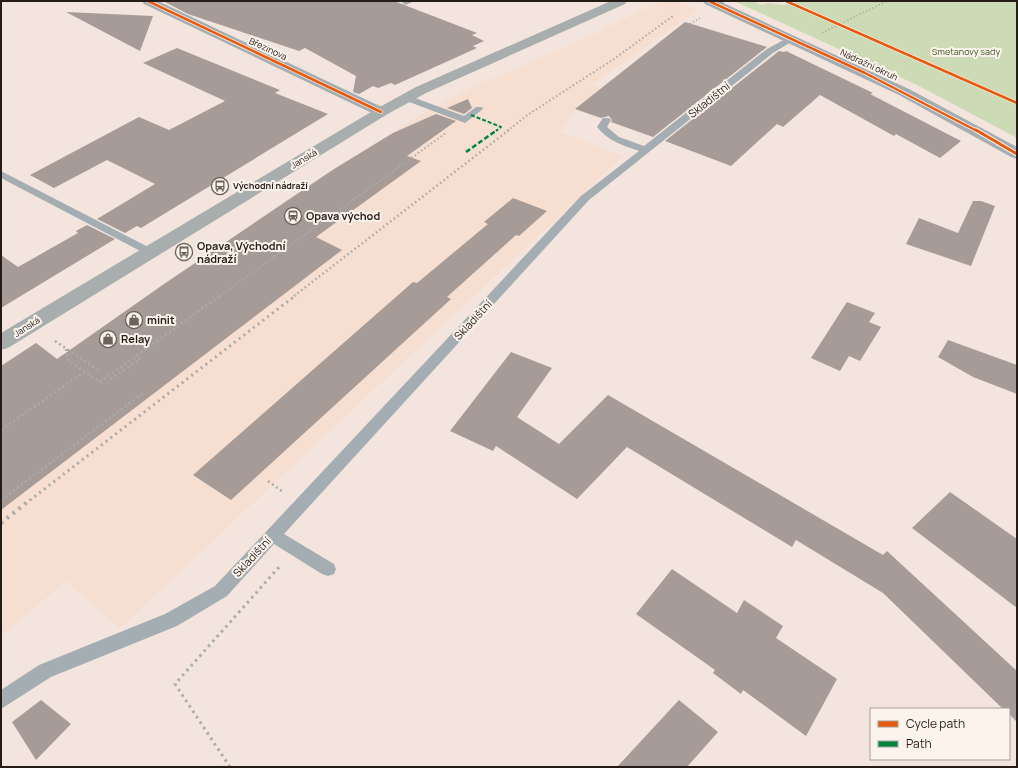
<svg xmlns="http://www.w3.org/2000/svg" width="1018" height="768" font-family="Manrope,sans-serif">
	<rect width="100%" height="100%" fill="#f3e5dd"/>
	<!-- built -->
	<path fill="#f6ded0" d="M676 2 683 3 698 10 592 85 600 89 575 109 561 132 623 156 120 628 66 581 1 636V366L36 343 58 358 164 284 377 142 429 110 477 85 566 47 567 45H570L587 38 586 36H591L603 30V27H608L657 3Z"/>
	<!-- green -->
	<path fill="#ccdbb5" d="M734 1H753L762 5 768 3 784 5 797 1H1017V138L917 85Z"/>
	<!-- building -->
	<path fill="#a69b97" d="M163 1H394L477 33 472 35 484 41 473 46 477 48 395 85 391 83 378 88 373 86 359 94 353 92 356 76 305 48 299 51 188 14Z
		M66 12 153 16 140 51Z
		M685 22 767 47 653 137 611 122 612 120 609 116 601 118 575 109Z
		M177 48 280 90 275 93 328 114 141 228 137 226 125 233 97 219 155 184 107 160 54 188 30 175 139 117 169 130 225 101 143 63Z
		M779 51 784 52 786 51 873 93 870 94 961 141 940 158 896 134 894 136 820 95 783 127 777 124 731 166 665 141Z
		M468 99 472 108 464 114 447 108Z
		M436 114 456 121 407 156 421 161 316 237 342 250 1 510V366L36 343 57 359 164 284 334 169 393 133Z
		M513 198 547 211 519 236 516 235 447 297 451 299 231 500 193 475 413 282 417 283 488 224 484 222Z
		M973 201H981L995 206 971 266 906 244 919 218 958 233Z
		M87 225 115 239 1 308V255L18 267 78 233 76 231Z
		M847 302 875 313 869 322 881 327 860 361 849 356 840 371 811 358Z
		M948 340 1017 365V394L973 377 938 357Z
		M511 352 552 368 517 417 559 444 608 395 883 555 887 551 1017 671V722L1009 714V709H1003L883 593 796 540 792 547 627 447 577 499 496 446 493 451 450 431Z
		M950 492 1017 539V608L912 528Z
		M672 569 737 613 744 600 783 626 776 638 837 679 806 736 743 690 741 694 713 673 715 670 636 614Z
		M41 700 71 724 36 760 12 722Z
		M679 700 718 732 687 767H617Z"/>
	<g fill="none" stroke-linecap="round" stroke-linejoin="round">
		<!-- path-far3 -->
		<path stroke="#a9acac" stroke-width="1.5" stroke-dasharray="1.5 2" stroke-linecap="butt" d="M690 24 700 18
			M822 33 887 1"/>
		<!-- path-far2 -->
		<path stroke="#a9acac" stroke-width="2" stroke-dasharray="1.5 2.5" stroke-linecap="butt" d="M220 296 446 133"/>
		<!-- path-far1 -->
		<path stroke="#a9acac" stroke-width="2.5" stroke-dasharray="2 3" stroke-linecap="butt" d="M55 341 101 372
			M66 349 68 360 100 382 221 295
			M111 379 140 359 135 356
			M1 430 84 372
			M268 481 283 492
			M1 500 143 393"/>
		<!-- path -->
		<path stroke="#a9acac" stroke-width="3" stroke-dasharray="2.5 4" stroke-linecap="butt" d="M230 767 175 684 280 566"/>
		<!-- service -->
		<path fill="#a4aeb2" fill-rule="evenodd" d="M404 1H414L406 5 402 3Z
			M789 37 796 39 773 53 589 200 284 534 334 564 336 569 334 574 328 576 322 574 274 544 227 596 177 626 51 677 1 709V690L39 665 165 614 215 586 581 196 639 151C622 145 608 141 597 127L603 118H609L611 120 607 127 619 137 644 146 767 49Z
			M407 95 464 116 476 107H482L483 109 465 123 404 100V96Z
			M1 171 154 250 156 252 154 254H146L1 178Z"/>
		<!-- minor -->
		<path fill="#a4aeb2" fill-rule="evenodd" d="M142 1H158L386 109 389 112 386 115H376L144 4Z"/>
		<!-- tertiary -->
		<path fill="#a4aeb2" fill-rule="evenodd" d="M703 1H719L909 89 1017 147V159L1011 157 899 95 705 4Z"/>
		<!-- secondary -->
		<path fill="#a8aeae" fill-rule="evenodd" d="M611 1H627L625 4 426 93 386 115 8 348 1 350V333L376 109 416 87Z"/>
		<!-- primary -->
		<path fill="#a3a9a8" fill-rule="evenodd" d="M712 1H724L721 8 717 9 711 5Z"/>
		<!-- rail-far3 -->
		<path stroke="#aaaaa9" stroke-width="2" stroke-dasharray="1.5 2.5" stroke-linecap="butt" d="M507 131 529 114 614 59 673 16"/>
		<!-- rail-far2 -->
		<path stroke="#aaaaa9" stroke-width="2.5" stroke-dasharray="1.5 3" stroke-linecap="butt" d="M294 296 509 130"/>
		<!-- rail-far1 -->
		<path stroke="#aaaaa9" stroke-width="3" stroke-dasharray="2 4" stroke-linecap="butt" d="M25 504 296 295"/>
		<!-- rail -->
		<path stroke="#aaaaa9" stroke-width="4" stroke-dasharray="2.5 5" stroke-linecap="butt" d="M1 523 26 503"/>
		<!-- quiet-far1 -->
		<path stroke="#00873e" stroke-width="2" stroke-dasharray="4 2" stroke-linecap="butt" d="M471 115 501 127 496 131"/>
		<!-- quiet -->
		<path stroke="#00873e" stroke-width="2.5" stroke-dasharray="5 2.5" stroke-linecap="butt" d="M466 152 497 130"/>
		<!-- cycleway-far1 casing -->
		<g stroke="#fdf3ed" stroke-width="4">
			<path id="cycleway-far1" d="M148 1 381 112
				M709 1 865 73 977 131
				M786 1 1017 103"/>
		</g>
		<!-- cycleway casing -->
		<g stroke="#fdf3ed" stroke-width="5">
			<path id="cycleway" d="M976 130 1017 154"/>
		</g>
		<!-- cycleway-far1 -->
		<use href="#cycleway-far1" stroke="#e8590c" stroke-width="2.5"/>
		<!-- cycleway -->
		<use href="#cycleway" stroke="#e8590c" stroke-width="3"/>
	</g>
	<!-- icons -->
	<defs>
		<g id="bus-ring" transform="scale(0.9)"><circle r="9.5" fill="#fdf3ed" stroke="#6d625c" stroke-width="1.5"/><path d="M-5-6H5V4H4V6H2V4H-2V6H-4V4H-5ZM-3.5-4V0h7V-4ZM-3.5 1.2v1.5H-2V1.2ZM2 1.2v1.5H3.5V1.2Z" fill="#6d625c"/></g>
		<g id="station-ring" transform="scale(0.9)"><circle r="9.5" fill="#fdf3ed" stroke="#6d625c" stroke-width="1.5"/><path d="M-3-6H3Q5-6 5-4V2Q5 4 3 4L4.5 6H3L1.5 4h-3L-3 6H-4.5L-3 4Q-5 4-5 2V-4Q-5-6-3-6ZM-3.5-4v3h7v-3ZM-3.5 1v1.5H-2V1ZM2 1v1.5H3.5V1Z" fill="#6d625c"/></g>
		<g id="shop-ring" transform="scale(0.9)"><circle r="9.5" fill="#fdf3ed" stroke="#6d625c" stroke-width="1.5"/><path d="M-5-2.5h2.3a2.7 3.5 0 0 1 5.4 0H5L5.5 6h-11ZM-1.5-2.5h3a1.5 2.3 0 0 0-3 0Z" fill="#6d625c"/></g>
	</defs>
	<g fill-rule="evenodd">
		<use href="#bus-ring" x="220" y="186"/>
		<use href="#station-ring" x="293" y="216"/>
		<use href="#bus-ring" x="184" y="252"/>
		<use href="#shop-ring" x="134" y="320"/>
		<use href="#shop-ring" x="108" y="339"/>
	</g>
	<g text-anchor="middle" stroke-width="4" stroke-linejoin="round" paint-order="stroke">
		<!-- far-street labels -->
		<g font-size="9" fill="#251c17" stroke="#fdf3ed">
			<text transform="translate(268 49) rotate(25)" y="3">Březinova</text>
			<text transform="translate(869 65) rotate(25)" y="3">Nádražní okruh</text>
			<text transform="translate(304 159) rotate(-31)" y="3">Janská</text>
			<text transform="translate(27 327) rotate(-32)" y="3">Janská</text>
		</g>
		<!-- far-park labels -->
		<g font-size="9" fill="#36561b" stroke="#fdf3ed">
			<text x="966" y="55">Smetanovy sady</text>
		</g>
		<!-- far-poi labels -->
		<g font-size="9" font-weight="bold" fill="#251c17" stroke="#fdf3ed" text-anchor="start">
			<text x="233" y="189">Východní nádraží</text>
		</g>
		<!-- street labels -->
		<g font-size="11" fill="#251c17" stroke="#fdf3ed">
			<text transform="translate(709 100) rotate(-39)" y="4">Skladištní</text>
			<text transform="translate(473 320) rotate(-47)" y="4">Skladištní</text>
			<text transform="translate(252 557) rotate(-47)" y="4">Skladištní</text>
		</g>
		<!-- poi labels -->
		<g font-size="11" font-weight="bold" fill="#251c17" stroke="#fdf3ed" text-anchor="start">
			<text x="306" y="220">Opava východ</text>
			<text x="197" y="250">Opava, Východní<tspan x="197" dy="13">nádraží</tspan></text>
			<text x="147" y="324">minit</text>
			<text x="121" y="343">Relay</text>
		</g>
	</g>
	<!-- border -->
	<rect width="1018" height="768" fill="none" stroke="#251c17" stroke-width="4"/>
	<!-- legend -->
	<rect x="870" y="708" width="140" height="52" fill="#fdf3ed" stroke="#a79d97"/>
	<rect x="878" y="721" width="20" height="6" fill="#e8590c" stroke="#a79d97"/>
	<text x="906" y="728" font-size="12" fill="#251c17">Cycle path</text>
	<rect x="878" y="741" width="20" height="6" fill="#00873e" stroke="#a79d97"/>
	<text x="906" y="748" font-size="12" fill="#251c17">Path</text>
</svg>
